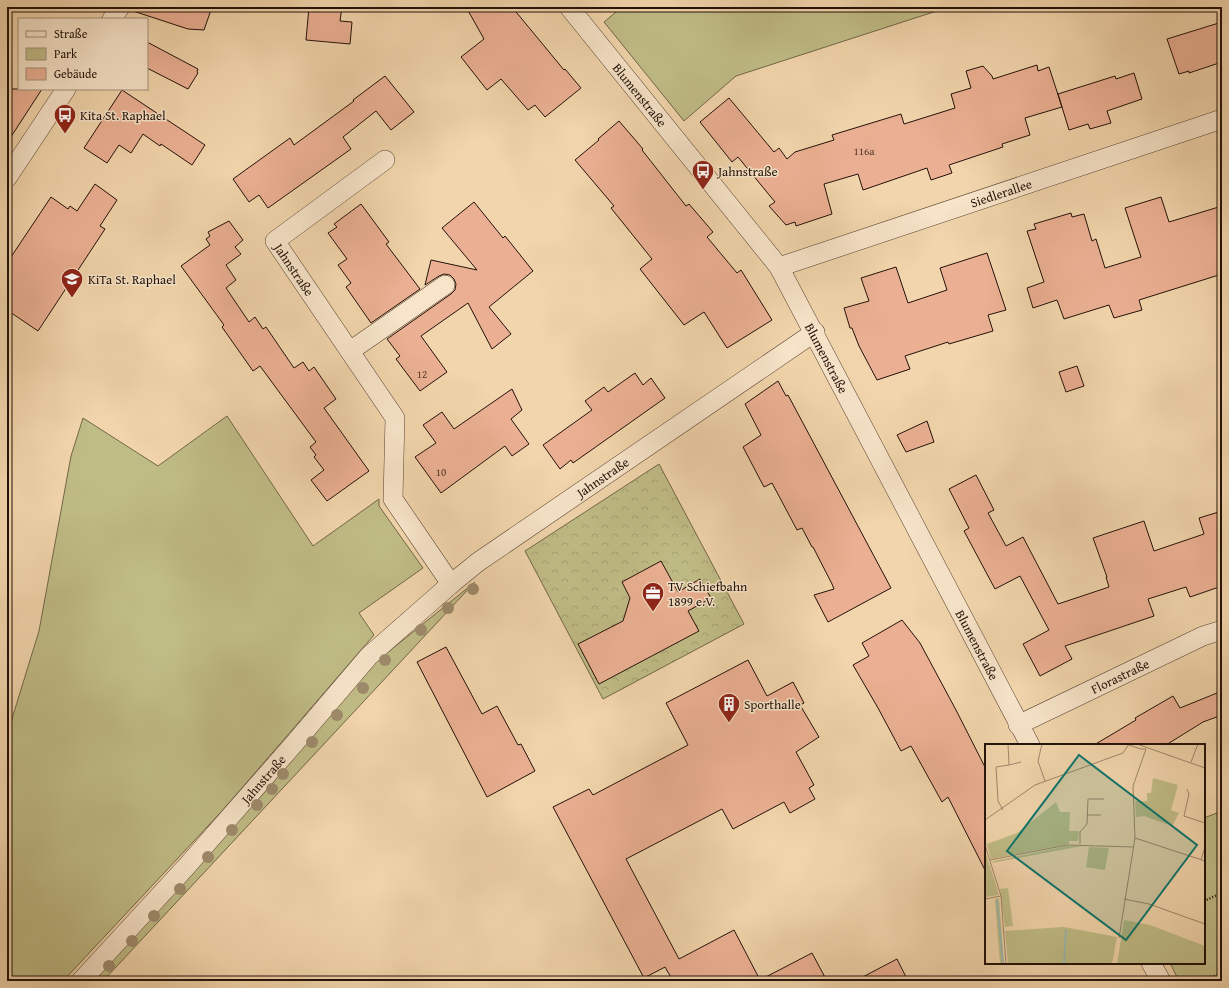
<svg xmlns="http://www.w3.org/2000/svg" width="1229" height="988" font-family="'Gentium Book Plus',serif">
	<defs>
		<pattern id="forest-crowns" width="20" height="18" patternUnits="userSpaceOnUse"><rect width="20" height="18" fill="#c0bc86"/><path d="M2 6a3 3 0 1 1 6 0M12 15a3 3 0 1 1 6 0" fill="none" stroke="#a5a172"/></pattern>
	</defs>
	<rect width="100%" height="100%" fill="#f2d5ac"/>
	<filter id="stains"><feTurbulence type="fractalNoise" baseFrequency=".005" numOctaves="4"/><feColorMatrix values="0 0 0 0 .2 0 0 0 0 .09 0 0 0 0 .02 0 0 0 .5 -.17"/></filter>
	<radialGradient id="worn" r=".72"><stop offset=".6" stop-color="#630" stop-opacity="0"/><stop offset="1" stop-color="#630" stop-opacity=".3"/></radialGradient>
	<!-- green -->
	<path fill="#c0bc86" stroke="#726648" d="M622 7H949L736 76 684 121 604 22Z
		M227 416 313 546 379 499V506L423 568 359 613 374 635 222 811 63 981H7V735L39 631 71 456 83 418 158 466Z
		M475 582 103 981H89L372 665Z
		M1222 811V981H1179L1170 963H1204V818Z"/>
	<!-- forest -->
	<path fill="url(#forest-crowns)" stroke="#726648" d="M659 464 744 624 603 699 525 551Z"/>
	<!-- building -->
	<path fill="#ebb093" stroke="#231109" d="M134 7H212L204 30 188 29 133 11Z
		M309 7H342L340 21 352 22 350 44 306 40Z
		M466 7H512L564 70 565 69 581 88 545 117 535 105 528 110 501 79 487 90 461 57 484 39Z
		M1222 22V62L1189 73V71L1179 74 1167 39Z
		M147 42 198 69 197 72 198 73 188 89 147 68Z
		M1037 65 1038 71 1049 67 1062 107 1025 118 1030 135 1002 144 1003 147 949 165 952 173 931 180 927 168 863 190 858 174 824 184 832 214 796 226 795 222 786 225 769 206 775 202 738 157 732 162 700 122 729 98 774 152 779 148 787 159 795 152 834 140 832 135 901 114 904 124 955 108 951 94 971 88 966 71 983 66 992 76 993 79Z
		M1134 73 1142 99 1107 111 1111 123 1090 129 1088 124 1069 130 1058 94 1115 76 1116 79Z
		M385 76 414 112 391 130 376 111 343 137 351 149 268 208 259 195 249 202 233 179 290 138 294 145 354 101 353 100Z
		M7 89H42L7 143Z
		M122 90 205 145 192 165 161 144 160 146 143 134 131 153 119 145 107 163 84 148Z
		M619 121 643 149 642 150 686 206 689 204 713 232 707 237 737 273 741 270 772 320 727 348 704 312 684 325 640 269 652 259 611 208 614 206 575 160 599 140 598 139Z
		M95 184 117 200 100 226 105 229 38 331 7 310V263L51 197 68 209 70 206 77 211Z
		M1161 197 1169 222 1222 206V274L1139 300 1142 310 1114 318 1109 305 1064 319 1057 300 1033 308 1027 288 1044 282 1027 231 1036 229 1034 224 1071 213 1072 217 1084 214 1092 241 1096 239 1105 268 1141 257 1125 208Z
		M474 202 503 238 505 236 533 271 489 307 511 334 492 349 468 303 421 336 447 372 420 391 396 359 400 356 387 339 451 294 455 290 456 284 454 279 450 275 444 274 439 276 425 285 431 260 477 270 442 228Z
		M361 204 389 242 386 244 420 289 371 323 346 287 351 283 338 265 347 259 328 233 337 227 334 224Z
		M229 221 243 240 235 247 241 254 226 265 236 280 226 288 249 322 255 317 263 329 266 327 294 368 303 362 309 371 314 367 336 399 324 408 369 471 327 501 311 480 324 470 314 457 316 455 310 447 316 442 260 366 253 371 222 327 224 325 181 266 210 245 206 239 210 236 208 232Z
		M987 253 1006 310 988 315 993 331 949 344 948 342 905 356 910 369 877 380 859 346 852 328H850L844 308 869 301 861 278 896 267 908 303 947 290 940 268Z
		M1077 366 1084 386 1066 392 1059 372Z
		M635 373 643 385 651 378 665 398 573 463 571 460 560 469 543 445 592 410 585 401 604 387 608 392Z
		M778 381 786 396 788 395 891 588 828 622 814 595 834 589 832 584 813 547H812L802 528 797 530 772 483 764 487 743 447 761 435 745 404Z
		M512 389 522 410 511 419 529 444 512 456 505 446 441 493 415 457 436 443 423 425 442 412 454 429Z
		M927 421 934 442 906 452 897 435Z
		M976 475 994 510 988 513 1006 546 1023 537 1058 604 1109 587 1106 577H1107L1093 538 1144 521 1154 551 1204 534 1199 518 1222 511V586L1190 597 1186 587 1148 599 1154 616 1065 646 1072 659 1040 676 1023 644 1049 630 1020 576 995 589 964 531 969 528 949 489Z
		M661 561 678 592 700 579 711 598 688 611 699 631 599 684 578 644 623 621 630 598 622 582Z
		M902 620 920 643 956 710 986 769V872L948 797 942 802 911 746 901 751 878 708 853 665 869 656 862 643Z
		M446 647 482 714 497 706 518 745 521 744 535 771 487 797 417 662Z
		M748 660 767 696 793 682 804 703 800 705 819 737 796 752 814 785 809 788 815 799 790 813 784 802 733 829 722 809 626 859 679 959 734 930 760 980 812 953 827 981H673L665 967 644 978 553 807 589 789 593 795 688 745 666 703Z
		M1222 691V715L1203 722 1166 745H1094L1136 720 1135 718 1173 696 1180 708Z
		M897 959 908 981H855Z"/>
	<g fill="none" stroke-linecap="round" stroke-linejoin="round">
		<!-- street casing -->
		<g stroke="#574232" stroke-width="20">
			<g id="street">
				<path id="s1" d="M569 7 779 267 1030 745"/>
				<path d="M112 19 120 7"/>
				<path id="s2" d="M385 160 275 241 395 418 393 499 451 584"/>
				<path d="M7 178 66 89"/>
				<path id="s3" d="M779 267 1222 119"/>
				<path d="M350 351 445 285"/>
				<path id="s4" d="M1018 725 1203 636 1222 630"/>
				<path d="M1151 963 1161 981"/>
				<path id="s5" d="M81 981 186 867 293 745 369 656 451 584 478 562 815 332"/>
			</g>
		</g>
		<!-- path -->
		<path stroke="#231109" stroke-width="2.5" stroke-dasharray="1 2" stroke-linecap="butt" d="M1204 901 1222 893
			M1203 981 1222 973"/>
		<!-- street -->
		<use href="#street" stroke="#f7e4c9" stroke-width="19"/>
	</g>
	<!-- trees -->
	<g fill="#9e8a6b">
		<circle cx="473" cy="589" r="6"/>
		<circle cx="448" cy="608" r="6"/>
		<circle cx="421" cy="630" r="6"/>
		<circle cx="385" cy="660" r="6"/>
		<circle cx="363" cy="688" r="6"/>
		<circle cx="337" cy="715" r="6"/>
		<circle cx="312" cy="742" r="6"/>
		<circle cx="283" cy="774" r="6"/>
		<circle cx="272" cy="789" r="6"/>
		<circle cx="257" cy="805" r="6"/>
		<circle cx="232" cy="830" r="6"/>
		<circle cx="208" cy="857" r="6"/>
		<circle cx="180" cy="889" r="6"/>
		<circle cx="154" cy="916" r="6"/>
		<circle cx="132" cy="941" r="6"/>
		<circle cx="109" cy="966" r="6"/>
	</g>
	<!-- icons -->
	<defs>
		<g id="bus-pin" transform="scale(1.15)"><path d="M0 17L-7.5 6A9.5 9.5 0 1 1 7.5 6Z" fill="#8f2418" stroke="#f7e4c9"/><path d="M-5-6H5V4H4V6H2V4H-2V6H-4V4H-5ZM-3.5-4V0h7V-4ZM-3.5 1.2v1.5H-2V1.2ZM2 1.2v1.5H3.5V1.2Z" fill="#fff"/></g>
		<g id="school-pin" transform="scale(1.15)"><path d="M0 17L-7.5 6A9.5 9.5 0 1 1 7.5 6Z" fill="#8f2418" stroke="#f7e4c9"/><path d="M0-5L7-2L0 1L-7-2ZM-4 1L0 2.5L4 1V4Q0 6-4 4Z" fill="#fff"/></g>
		<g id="office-pin" transform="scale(1.15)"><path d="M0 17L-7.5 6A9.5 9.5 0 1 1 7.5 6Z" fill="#8f2418" stroke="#f7e4c9"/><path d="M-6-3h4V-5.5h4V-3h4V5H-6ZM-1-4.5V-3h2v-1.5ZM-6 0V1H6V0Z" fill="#fff"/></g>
		<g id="building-pin" transform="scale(1.15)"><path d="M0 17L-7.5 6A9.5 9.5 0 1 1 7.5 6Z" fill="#8f2418" stroke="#f7e4c9"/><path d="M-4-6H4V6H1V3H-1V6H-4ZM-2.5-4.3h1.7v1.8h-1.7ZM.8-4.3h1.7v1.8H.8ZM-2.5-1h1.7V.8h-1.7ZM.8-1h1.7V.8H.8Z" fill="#fff"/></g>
	</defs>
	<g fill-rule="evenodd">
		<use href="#bus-pin" x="65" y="115"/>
		<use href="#bus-pin" x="703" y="171"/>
		<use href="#school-pin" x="72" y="279"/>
		<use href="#office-pin" x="653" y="593"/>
		<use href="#building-pin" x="729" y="704"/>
	</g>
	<g text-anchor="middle" stroke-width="3" stroke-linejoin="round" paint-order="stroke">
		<!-- number labels -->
		<g font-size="11" fill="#55392c">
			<text x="864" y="155">116a</text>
			<text x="422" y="378">12</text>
			<text x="441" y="476">10</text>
		</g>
		<!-- street labels -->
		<g font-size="13" fill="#231109" stroke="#f7e4c9">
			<text dy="5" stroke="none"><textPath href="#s1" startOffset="113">Blumenstraße</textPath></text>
			<text dy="5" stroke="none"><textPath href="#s3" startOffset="234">Siedlerallee</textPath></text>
			<text dy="5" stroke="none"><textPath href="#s2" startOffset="171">Jahnstraße</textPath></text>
			<text dy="5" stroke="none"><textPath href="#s1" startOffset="437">Blumenstraße</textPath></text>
			<text dy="5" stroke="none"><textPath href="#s5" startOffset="729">Jahnstraße</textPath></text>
			<text dy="5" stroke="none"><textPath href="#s1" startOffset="761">Blumenstraße</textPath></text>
			<text dy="5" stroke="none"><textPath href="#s4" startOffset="113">Florastraße</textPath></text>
			<text dy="5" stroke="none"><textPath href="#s5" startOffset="272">Jahnstraße</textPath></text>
		</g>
		<!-- poi labels -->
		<g font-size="13" fill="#231109" stroke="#f7e4c9" text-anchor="start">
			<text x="80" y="120">Kita St. Raphael</text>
			<text x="718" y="176">Jahnstraße</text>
			<text x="88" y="284">KiTa St. Raphael</text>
			<text x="668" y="591">TV Schiefbahn<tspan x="668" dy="15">1899 e.V.</tspan></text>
			<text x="744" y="709">Sporthalle</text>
		</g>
	</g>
	<!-- overview -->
	<g transform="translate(985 744)">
		<rect width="220" height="220" fill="#f2d5ac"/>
		<path d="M168 34 193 41 186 66 194 69 187 82 159 72 151 73 150 57H162V49H166ZM71 58 75 68H85L84 87H94L93 97H84V100L6 115 0 95 2 100 32 89ZM81 102H97L7 119 9 117ZM0 105 14 151 0 153V135L8 133ZM23 144 28 182 20 183 15 145ZM14 154 19 220H15L10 155ZM139 176 165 181 220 202V220H132ZM79 183 132 193 127 220H23L20 187Z" fill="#c0bc86"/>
		<path d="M104 103 124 104 120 126 101 123ZM0 107 8 133 0 135Z" fill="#c0bc86"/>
		<path fill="none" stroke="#9cb8b0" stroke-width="2" d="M12 156 18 220M79 220 81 185"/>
		<path fill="none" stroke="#9f876b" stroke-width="1" d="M57 0 53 17 60 37M141 0 156 5H161M152 0 220 24M206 18 213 0M24 21 36 18M202 45 204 50 199 72 220 79M18 66 13 57 11 23 24 21 23 0M102 71H116M0 76 50 41 138 9 144 0M150 94 220 117M95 100V88L102 80 103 55H119M0 101 16 152 21 220M5 116 82 101 148 103M216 116 220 103M0 155 16 152M139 155 164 160 220 180M134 194 150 94 148 42 161 5"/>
		<path fill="#0f766e" fill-opacity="0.15" stroke="#0f766e" stroke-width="2" d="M94 11 212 101 141 196 22 107Z"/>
		<rect width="220" height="220" fill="none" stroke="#231109" stroke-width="2"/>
	</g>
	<!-- margin -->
	<rect width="1229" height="988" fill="none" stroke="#f2d5ac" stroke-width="24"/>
	<rect x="8" y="8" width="1213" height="972" fill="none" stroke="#231109" stroke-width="2"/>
	<rect x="12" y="12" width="1205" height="964" fill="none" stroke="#231109"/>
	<!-- legend -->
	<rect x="18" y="18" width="130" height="72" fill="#f7e4c9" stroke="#a2907c"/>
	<rect x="26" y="31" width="20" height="6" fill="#f7e4c9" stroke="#a2907c"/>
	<text x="54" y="38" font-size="12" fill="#231109">Straße</text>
	<rect x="26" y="48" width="20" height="12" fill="#c0bc86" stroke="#a2907c"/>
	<text x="54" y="58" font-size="12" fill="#231109">Park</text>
	<rect x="26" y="68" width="20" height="12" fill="#ebb093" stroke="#a2907c"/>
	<text x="54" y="78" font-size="12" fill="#231109">Gebäude</text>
	<rect width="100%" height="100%" filter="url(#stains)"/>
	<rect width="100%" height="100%" fill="url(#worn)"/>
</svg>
